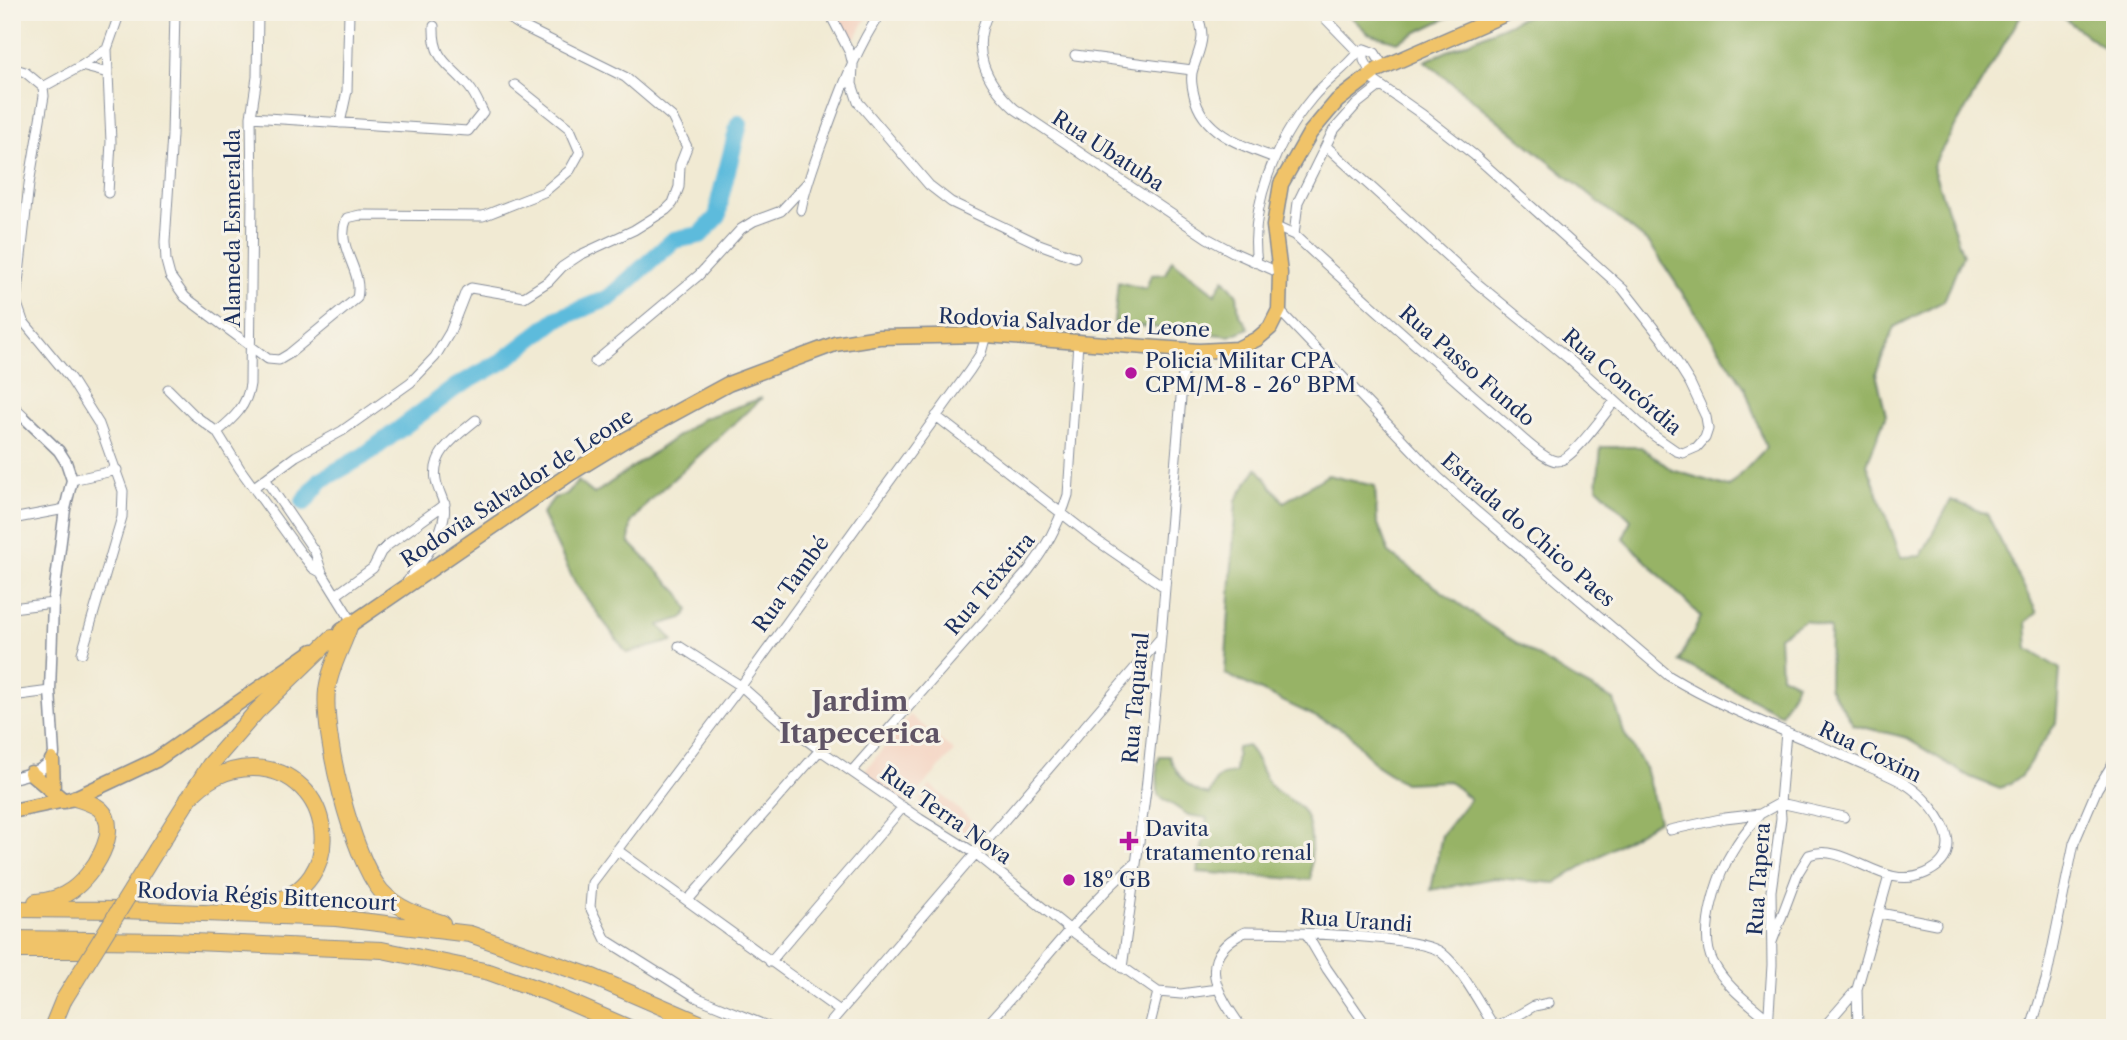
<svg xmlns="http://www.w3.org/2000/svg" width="2127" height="1040" font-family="'Libre Caslon Text',serif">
	<rect width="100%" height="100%" fill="#f7f3e8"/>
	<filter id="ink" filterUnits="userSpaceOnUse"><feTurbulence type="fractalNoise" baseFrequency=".0143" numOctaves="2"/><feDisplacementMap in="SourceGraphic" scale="14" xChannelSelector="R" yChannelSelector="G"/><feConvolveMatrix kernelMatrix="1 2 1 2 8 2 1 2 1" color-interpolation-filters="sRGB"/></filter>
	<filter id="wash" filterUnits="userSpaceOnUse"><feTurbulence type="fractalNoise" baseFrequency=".00686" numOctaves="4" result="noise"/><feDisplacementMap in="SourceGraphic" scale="28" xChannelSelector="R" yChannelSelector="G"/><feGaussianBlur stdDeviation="1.57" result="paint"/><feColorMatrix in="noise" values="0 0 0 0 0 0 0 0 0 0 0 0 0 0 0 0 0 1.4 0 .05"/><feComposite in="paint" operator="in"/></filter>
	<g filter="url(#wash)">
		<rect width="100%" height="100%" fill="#f1ead3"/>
		<!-- built -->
		<path fill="#f4d3c1" d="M837 12H870L856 37 851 38 843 28Z
			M910 715 954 751 907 805 868 778 865 771Z
			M930 785 973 822 969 833 965 834 944 822 919 801Z"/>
		<!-- forest -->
		<path fill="#97b366" stroke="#597162" stroke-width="2" d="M1346 12H1459L1397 42 1368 33Z
			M1535 12H2023L1932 166 1963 255 1944 301 1894 327 1876 373 1886 415 1867 464 1901 557 1921 556 1951 500 1987 514 2037 613 2026 622 2028 649 2060 669 2056 723 2020 777 2000 789 1970 777 1904 737 1854 725 1829 687 1830 628 1805 620 1779 636 1781 675 1797 683 1781 714 1679 661 1701 617 1623 538 1631 520 1597 487 1601 447H1641L1672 470 1729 487 1766 448 1745 388 1650 244 1425 61Z
			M2056 12H2115V57Z
			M1172 260 1215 294 1224 279 1237 295 1239 314 1249 328 1230 336 1114 323 1118 282 1146 289 1151 275 1165 274Z
			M762 398 648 502 631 523 629 542 679 593 689 610 683 618 659 625 673 641 627 653 575 583 542 514 554 498 566 495 578 481 594 494 702 419Z
			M1257 468 1284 502 1328 475 1375 486 1377 521 1389 553 1487 624 1569 676 1614 700 1624 733 1645 768 1659 820 1555 883 1494 878 1431 890 1442 835 1470 799 1449 781 1404 783 1376 765 1348 732 1225 674 1236 500Z
			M1247 746C1260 760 1259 770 1269 783 1277 795 1289 797 1299 806 1316 822 1310 858 1311 880L1198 872 1207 818 1188 815 1158 795 1157 765 1160 756H1169C1178 776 1187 790 1209 795 1216 779 1216 774 1235 773L1237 748Z"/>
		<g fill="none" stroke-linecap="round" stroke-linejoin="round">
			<!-- river -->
			<path stroke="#5dbbdc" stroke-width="18" d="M304 502 321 480 365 455 456 387 503 361 557 319 609 298 674 240 700 235 718 216 720 198 739 124"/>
		</g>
	</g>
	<g filter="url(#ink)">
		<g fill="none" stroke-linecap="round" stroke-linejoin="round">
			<!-- minor casing -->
			<g stroke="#868c98" stroke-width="11">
				<path id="minor" d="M175 12 172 135 165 242 166 261 170 276 185 297 268 359 279 360 289 354 357 298C364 269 334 248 347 218L360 215 483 216 544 192 570 170 580 152 570 129 515 85
					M829 12 850 53 853 65 852 84 858 102 929 185 951 202 1039 244 1075 257
					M989 12C969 49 986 83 1015 109L1207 238 1233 252 1280 273
					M1196 12C1207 38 1201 44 1193 69 1190 77 1192 87 1194 95 1202 133 1242 146 1275 158
					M1319 12 1358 52 1364 49 1375 53 1383 66
					M1364 49V60L1371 73
					M1075 55 1192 70
					M81 66 107 49
					M12 68 25 72 43 87 44 96 29 184 16 301 23 321 70 378 99 424 123 491 122 517 82 653
					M108 73 107 49 120 12
					M43 87 81 66 108 73 111 142 108 193
					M251 117 468 131 483 112C479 104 475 94 469 87 449 63 433 61 434 26
					M340 123 347 91 349 12
					M1326 146 1478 284 1569 359 1653 435 1676 451 1683 453 1697 447 1705 438 1708 429 1706 417 1690 383 1663 340 1623 289 1474 155 1423 115 1367 76
					M801 210C807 180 819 151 830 121 844 83 858 46 881 12
					M1274 226 1294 235C1364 299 1434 362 1506 424 1516 432 1544 461 1557 461 1571 462 1605 413 1615 401
					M1294 235 1298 202 1333 131 1357 104 1380 86
					M1257 263C1249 206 1276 141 1312 98 1326 81 1345 69 1358 52
					M1279 310 1438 477 1477 512 1669 676C1725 710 1789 732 1849 758 1868 767 1889 774 1907 785 1934 803 1973 852 1926 873 1883 893 1847 841 1809 855L1798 873 1772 942
					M595 362 699 275 741 229 754 221 781 211 808 182
					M168 389 194 415 217 432 240 469 300 552 313 568 322 573 353 623
					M936 416 1096 540 1163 586
					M217 432C234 418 247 406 250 384L252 192 251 117 257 77 258 12
					M72 480 117 470
					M266 480 315 552 322 573
					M254 487 296 456 342 431 411 382 435 357 450 332 466 291 471 288 524 297 549 281 562 267 580 255 634 230 666 210 673 203 679 187 680 165 687 147 672 117 625 77 520 25 500 12
					M12 519 65 509
					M407 582C420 563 441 540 444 516 447 502 438 493 436 480 431 452 458 435 476 420
					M336 595 373 568 381 552 388 545 445 504
					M12 608 53 603
					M679 646 741 686 778 719 820 750 920 819 975 853 1069 929 1158 992 1181 994 1217 989
					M12 696 50 691
					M852 771 1028 571C1046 548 1059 524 1068 495L1078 342
					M1760 814C1751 826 1741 836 1734 849 1717 874 1698 934 1713 962 1726 987 1748 1002 1769 1020
					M1670 830 1725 818 1760 814 1780 803 1844 817
					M617 850 840 1011
					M688 900 820 750
					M1880 913 1936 924
					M1307 935 1327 969 1368 1028
					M770 962 903 807
					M1122 968 1146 790 1158 671 1185 350
					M1857 989 1858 1028
					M772 1028 698 998 606 940 590 907 592 883 741 686 970 370 981 353 986 335
					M826 1028 1159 640
					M984 1028C1035 974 1078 913 1134 864
					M1149 1028 1158 992
					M1242 1028C1218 994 1193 957 1245 932 1278 932 1422 935 1442 953 1463 970 1480 1005 1495 1028
					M1496 1028 1534 1006 1549 1003
					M1768 1028 1772 965 1771 891 1781 818 1780 803 1786 732
					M1823 1028 1857 989 1889 876
					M2031 1028 2046 980 2074 843 2097 789 2115 760"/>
			</g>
			<!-- tertiary casing -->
			<g stroke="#868c98" stroke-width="13">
				<path id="tertiary" d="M12 406 59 451 66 462 72 480 65 509 53 603 50 691 54 754C48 771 28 774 12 778"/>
			</g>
			<!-- primary casing -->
			<g stroke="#868c98" stroke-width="17">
				<path id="primary" d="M341 631 571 473 625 440 728 384 835 344 879 337 986 335 1199 351 1237 349 1257 339 1270 328 1279 310 1280 273 1274 226 1281 184 1310 133 1337 101 1377 70 1510 12
					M52 760 53 791
					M31 773 64 801
					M12 811 75 798 156 760 313 651"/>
			</g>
			<!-- motorway casing -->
			<g stroke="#868c98" stroke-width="18">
				<path id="motorway" d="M350 624C343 646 330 667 327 690 322 734 352 857 381 891 397 909 420 916 442 923
					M188 799C206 779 226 768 253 768 335 769 351 887 266 904 256 906 244 904 234 904
					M157 849 210 765 256 712 332 638
					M36 902C49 901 61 898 72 890 92 876 123 830 100 809 93 803 84 801 75 798
					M12 909 121 910 336 918 470 934 593 977 711 1028
					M12 939 170 941 382 950 489 972 546 992 629 1028
					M12 950H94
					M52 1028 63 1001"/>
			</g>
			<!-- minor -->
			<use href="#minor" stroke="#fff" stroke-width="9"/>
			<!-- tertiary -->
			<use href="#tertiary" stroke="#fff" stroke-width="10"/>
			<!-- primary -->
			<use href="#primary" stroke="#f0c369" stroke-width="14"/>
			<!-- motorway -->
			<use href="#motorway" stroke="#f0c369" stroke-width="16"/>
			<!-- motorway-bridge casing -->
			<g stroke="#868c98" stroke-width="18" stroke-linecap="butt">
				<path id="motorway-bridge" d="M63 1001 157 849"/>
			</g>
			<!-- motorway-bridge -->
			<use href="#motorway-bridge" stroke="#f0c369" stroke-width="16"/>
		</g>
	</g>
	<!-- markers -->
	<g fill="#b5179e" stroke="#f7f3e8" stroke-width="2.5">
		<circle cx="1131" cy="373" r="7"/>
		<path d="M1125.5 830.5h7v7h7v7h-7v7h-7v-7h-7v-7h7z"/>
		<circle cx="1069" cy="880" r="7"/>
	</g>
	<g text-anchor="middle" stroke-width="6" stroke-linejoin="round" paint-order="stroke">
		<!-- street labels -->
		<g font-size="21" fill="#1b2f5e" stroke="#f7f3e8">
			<text transform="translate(1108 151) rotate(33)" y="7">Rua Ubatuba</text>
			<text transform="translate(233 228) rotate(-90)" y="7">Alameda Esmeralda</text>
			<text transform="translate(1074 323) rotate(3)" y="7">Rodovia Salvador de Leone</text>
			<text transform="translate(1467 366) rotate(41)" y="7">Rua Passo Fundo</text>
			<text transform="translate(1622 382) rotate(41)" y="7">Rua Concórdia</text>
			<text transform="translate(517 488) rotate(-33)" y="7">Rodovia Salvador de Leone</text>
			<text transform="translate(1528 530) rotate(41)" y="7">Estrada do Chico Paes</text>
			<text transform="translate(791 584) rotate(-54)" y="7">Rua També</text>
			<text transform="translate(990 584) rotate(-50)" y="7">Rua Teixeira</text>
			<text transform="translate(1136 698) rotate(-85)" y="7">Rua Taquaral</text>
			<text transform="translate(1870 752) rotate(26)" y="7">Rua Coxim</text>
			<text transform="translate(946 815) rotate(35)" y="7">Rua Terra Nova</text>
			<text transform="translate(1759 879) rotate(-86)" y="7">Rua Tapera</text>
			<text transform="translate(267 897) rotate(3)" y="7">Rodovia Régis Bittencourt</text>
			<text transform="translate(1356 921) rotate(4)" y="7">Rua Urandi</text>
		</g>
		<!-- poi labels -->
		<g font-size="21" fill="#1b2f5e" stroke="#f7f3e8" text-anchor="start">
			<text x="1145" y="368">Policia Militar CPA<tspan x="1145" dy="24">CPM/M-8 - 26º BPM</tspan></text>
			<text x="1145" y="836">Davita<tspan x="1145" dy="24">tratamento renal</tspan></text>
			<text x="1083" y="887">18º GB</text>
		</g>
		<!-- district labels -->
		<g font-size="28" font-weight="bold" fill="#5f5466" stroke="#f7f3e8">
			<text x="860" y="711">Jardim<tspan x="860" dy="32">Itapecerica</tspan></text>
		</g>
	</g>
	<!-- margin -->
	<rect width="2127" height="1040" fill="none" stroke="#f7f3e8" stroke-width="42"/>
</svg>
